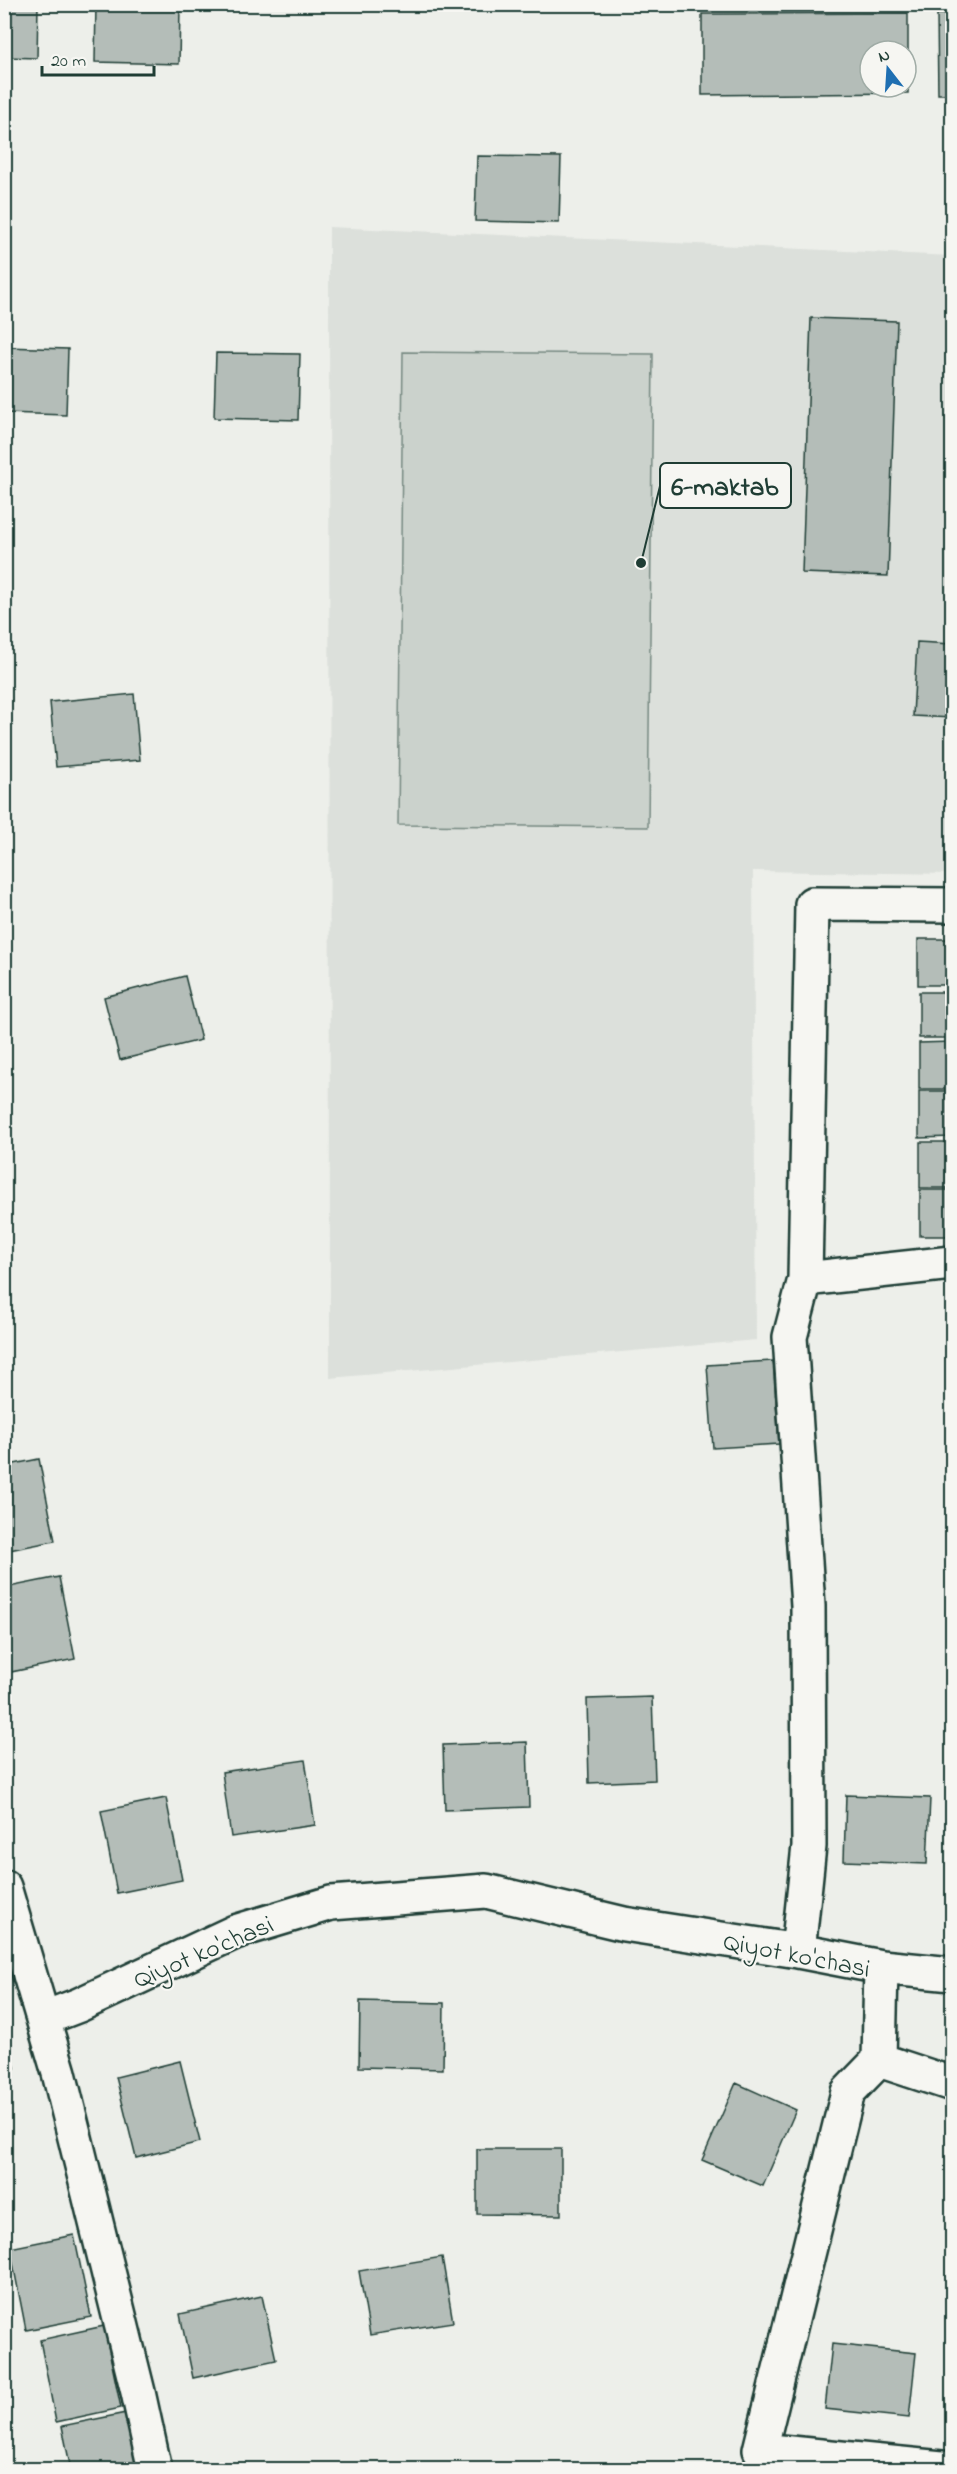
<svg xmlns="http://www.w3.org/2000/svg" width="957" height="2474" font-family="'Indie Flower',sans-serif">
	<rect width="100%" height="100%" fill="#edefea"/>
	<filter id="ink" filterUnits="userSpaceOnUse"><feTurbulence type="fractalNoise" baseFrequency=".0167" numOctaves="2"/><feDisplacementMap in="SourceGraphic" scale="12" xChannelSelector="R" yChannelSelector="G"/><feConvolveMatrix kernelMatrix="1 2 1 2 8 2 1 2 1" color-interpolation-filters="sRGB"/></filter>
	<g filter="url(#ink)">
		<!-- built -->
		<path fill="#dce0db" d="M329 227 952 256V874L753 871 756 1340 330 1378Z"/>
		<!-- green -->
		<path fill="#cbd2cc" stroke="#758880" stroke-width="1.5" d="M403 352 653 354 648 827 398 825Z"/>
		<!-- building -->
		<path fill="#b4bdb8" stroke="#1f3d34" stroke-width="1.5" fill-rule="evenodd" d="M4 4H38L37 58 4 57Z
			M96 4H180L179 64 95 62Z
			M908 13V93L702 95V14ZM870 51H906V87H870Z
			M937 14H952V94H938Z
			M477 156 561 157 559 223 475 221Z
			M811 318 897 321 888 576 802 573Z
			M4 347 68 349 66 415 4 413Z
			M216 353 300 354 298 420 214 418Z
			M917 642 952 644V718L913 716Z
			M134 694 140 760 56 767 50 702Z
			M918 939H952V985H918Z
			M185 976 201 1040 120 1060 104 997Z
			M919 992H952V1038H919Z
			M952 1042V1089H919V1043Z
			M919 1091H952V1137L919 1138Z
			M920 1142H952V1188H920Z
			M920 1190H952V1236H920Z
			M4 1230 10 1262 4 1263Z
			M773 1361 779 1444 713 1448 707 1365Z
			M39 1459 55 1541 4 1551V1466Z
			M59 1577 75 1659 11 1672 4 1641V1588Z
			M652 1697 655 1780 589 1783 587 1699Z
			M527 1742 529 1807 445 1810 443 1745Z
			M305 1760 315 1825 231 1837 222 1772Z
			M846 1795 930 1798 927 1864 844 1861Z
			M166 1798 182 1880 117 1893 101 1811Z
			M360 2001 444 2003 443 2069 359 2067Z
			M4 2018 15 2068 4 2070Z
			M180 2061 200 2142 136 2158 116 2077Z
			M736 2083 796 2110 763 2186 702 2160Z
			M477 2149H561V2215L477 2214Z
			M74 2235 91 2317 26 2330 10 2248Z
			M442 2257 453 2322 370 2335 359 2271Z
			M262 2296 276 2360 193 2378 180 2314Z
			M104 2326 121 2408 56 2422 40 2340Z
			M832 2344 916 2353 909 2418 825 2409Z
			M126 2413 137 2470H71L62 2426Z"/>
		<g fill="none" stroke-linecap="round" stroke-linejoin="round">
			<!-- minor casing -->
			<g stroke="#1f3d34" stroke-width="38">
				<path id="minor" d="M805 1279 812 904 952 905
					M4 1887 59 2073 138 2392 155 2470
					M798 1951 809 1846 808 1606 790 1337 805 1279 952 1263
					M881 1967 879 2060 848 2092 760 2450 952 2469
					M45 2018 79 2005 235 1932 331 1903 486 1891 624 1924 798 1951 881 1967 952 1974
					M879 2060 952 2084"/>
			</g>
			<!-- minor -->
			<use href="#minor" stroke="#f6f6f2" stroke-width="33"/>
		</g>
	</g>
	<g text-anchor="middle" stroke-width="4.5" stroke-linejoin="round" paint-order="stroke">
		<!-- street labels -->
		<g font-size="26" fill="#1f3d34" stroke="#f6f6f2">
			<text transform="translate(203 1951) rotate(-23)" y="9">Qiyot ko'chasi</text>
			<text transform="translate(797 1954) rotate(11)" y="9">Qiyot ko'chasi</text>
		</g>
	</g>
	<!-- callouts -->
	<path fill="none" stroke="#1f3d34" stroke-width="2" d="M641 563L660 486"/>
	<circle fill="#1f3d34" stroke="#f6f6f2" stroke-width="2" cx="641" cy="563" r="6"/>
	<rect fill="#f6f6f2" stroke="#1f3d34" stroke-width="2" x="660" y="463" width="131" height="45" rx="6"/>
	<g font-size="27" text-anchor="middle" font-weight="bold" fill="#1f3d34">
		<text x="725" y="495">6-maktab</text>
	</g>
	<!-- margin -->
	<rect width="957" height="2474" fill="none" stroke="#f6f6f2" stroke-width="24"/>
	<rect x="12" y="12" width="933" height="2450" fill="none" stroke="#1f3d34" stroke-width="2" filter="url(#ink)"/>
	<!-- north arrow -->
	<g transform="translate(888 69) rotate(343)"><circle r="28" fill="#f6f6f2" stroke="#a0aca6" stroke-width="1.5"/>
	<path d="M0-4.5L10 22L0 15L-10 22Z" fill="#1f6fb2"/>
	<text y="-9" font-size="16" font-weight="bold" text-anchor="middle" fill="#1f3d34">N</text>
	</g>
	<!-- scale -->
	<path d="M42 66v9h112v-9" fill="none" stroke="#1f3d34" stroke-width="3"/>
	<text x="51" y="66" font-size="18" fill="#1f3d34" stroke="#f6f6f2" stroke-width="4.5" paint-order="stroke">20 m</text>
</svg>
